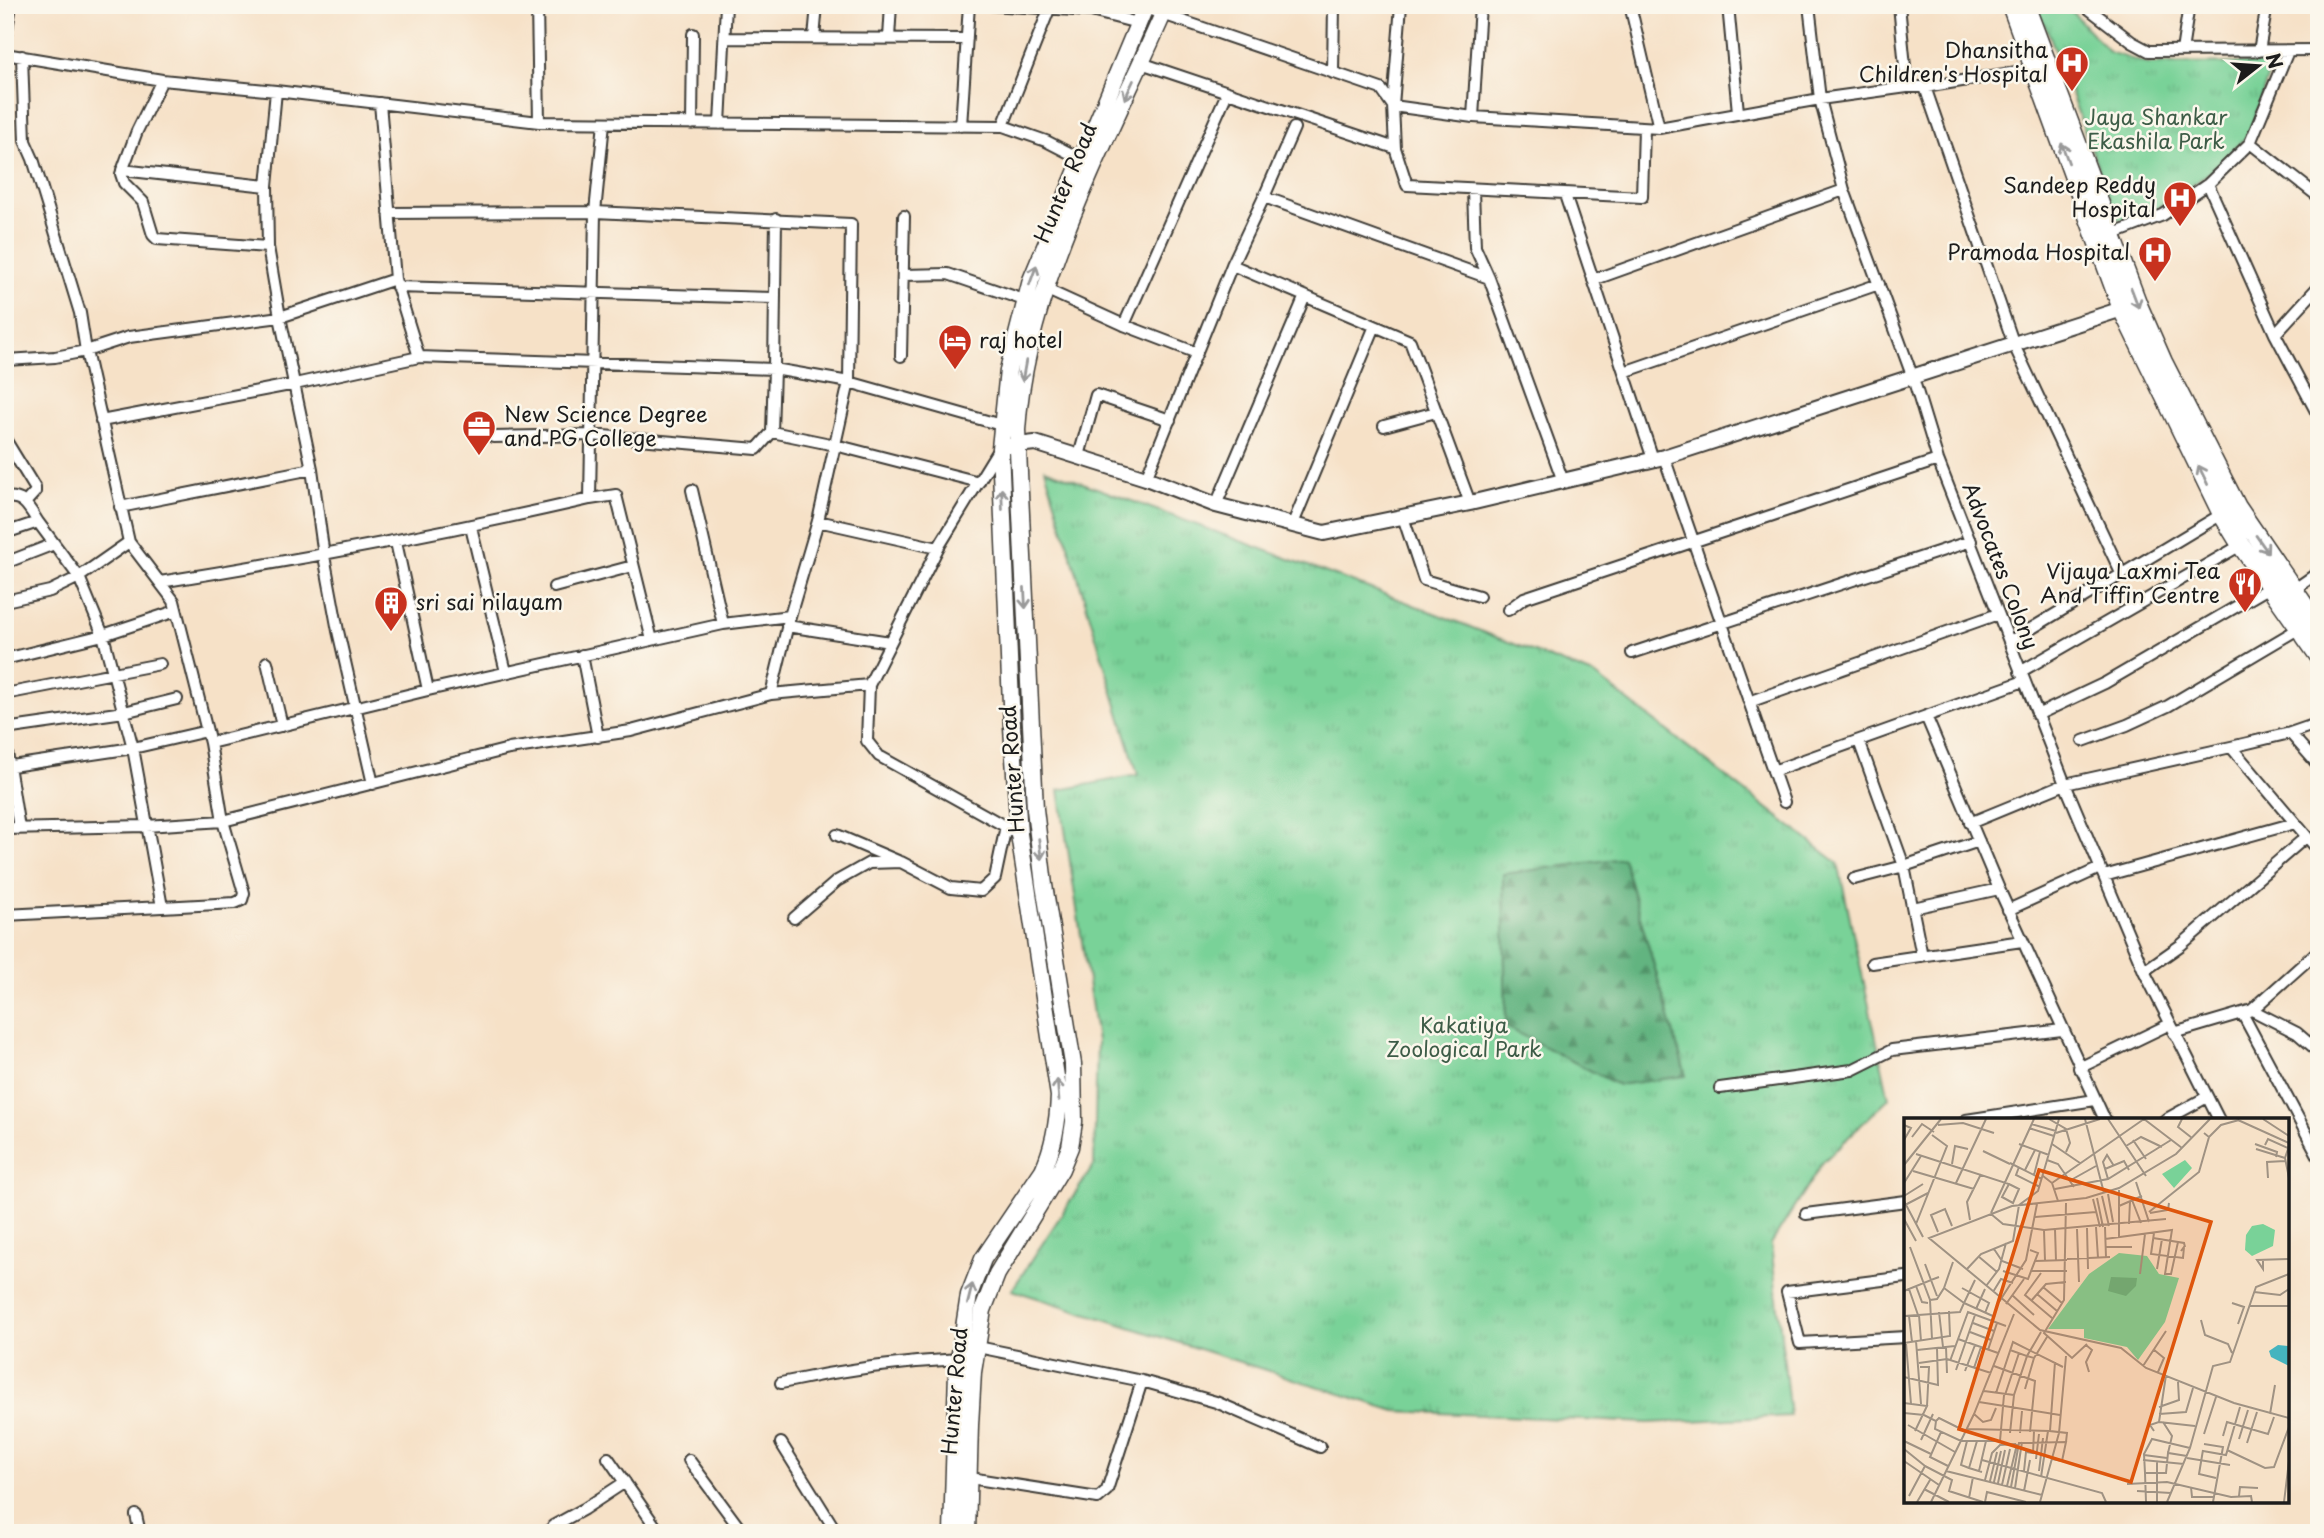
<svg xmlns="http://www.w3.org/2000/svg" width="2324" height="1538" font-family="'Playpen Sans',sans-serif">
	<defs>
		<pattern id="grass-tufts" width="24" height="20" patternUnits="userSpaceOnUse" patternTransform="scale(1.75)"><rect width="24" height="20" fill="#79d298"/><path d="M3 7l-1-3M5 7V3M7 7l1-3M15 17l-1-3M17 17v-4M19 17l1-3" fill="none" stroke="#68b482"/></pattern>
		<pattern id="forest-firs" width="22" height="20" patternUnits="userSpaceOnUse" patternTransform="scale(1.75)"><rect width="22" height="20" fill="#62b480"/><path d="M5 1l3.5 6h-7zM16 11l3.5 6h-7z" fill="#509268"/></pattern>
	</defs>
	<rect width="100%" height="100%" fill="#fbf7ec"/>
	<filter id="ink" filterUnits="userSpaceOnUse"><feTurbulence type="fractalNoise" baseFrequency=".0143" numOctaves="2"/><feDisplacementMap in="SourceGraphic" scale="14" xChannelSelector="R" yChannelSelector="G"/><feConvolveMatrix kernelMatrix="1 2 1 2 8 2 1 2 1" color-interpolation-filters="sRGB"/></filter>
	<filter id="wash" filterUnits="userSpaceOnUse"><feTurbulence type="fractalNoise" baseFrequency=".00686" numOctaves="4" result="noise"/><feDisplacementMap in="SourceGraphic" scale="28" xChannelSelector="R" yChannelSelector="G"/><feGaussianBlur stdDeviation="1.57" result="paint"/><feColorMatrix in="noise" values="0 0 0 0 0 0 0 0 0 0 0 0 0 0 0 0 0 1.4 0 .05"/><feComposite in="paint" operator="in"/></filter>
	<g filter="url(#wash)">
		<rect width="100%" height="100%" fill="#f6e1c7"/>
		<!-- grass -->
		<path fill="url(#grass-tufts)" stroke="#4a775a" stroke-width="2" d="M2035 5H2066L2109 52 2147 64 2272 63 2250 133 2214 169 2181 194 2135 221 2117 219 2049 34Z
			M1045 469 1406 602 1596 676 1838 863 1889 1098 1823 1162 1771 1244 1790 1416 1648 1423 1395 1411 1012 1290 1094 1165 1097 1041 1059 790 1138 775Z"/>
		<!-- forest -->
		<path fill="url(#forest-firs)" stroke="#3f684e" stroke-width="2" d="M1623 858 1686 1076 1618 1085 1506 1027 1503 874Z"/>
	</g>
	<g filter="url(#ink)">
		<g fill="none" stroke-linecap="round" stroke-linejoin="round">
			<!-- minor casing -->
			<g stroke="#3d3a36" stroke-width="14">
				<path id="minor" d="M537 5 539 122
					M990 5 1091 11 1138 23
					M1401 5 1393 106 1395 148 1407 185 1642 197 1644 128
					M1630 5 1659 128
					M1728 5 1738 112
					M1809 5 1820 99 1844 190 1913 378 1938 460 2065 784 2144 971 2219 1120
					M1899 5 1907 87
					M2084 5 2132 42 2149 51 2319 50
					M1145 8 1381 89 1393 106 1473 117 1659 128 1820 99 1907 87H1925L2035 69
					M725 38 967 39
					M814 38 817 5
					M889 38 891 5
					M5 41 11 5
					M2182 51 2189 5
					M2259 51 2267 5
					M5 54 162 80 276 91 539 122 1003 126 1046 141 1083 160
					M22 56 25 141 33 159 80 313 86 351 129 542 174 601 210 743
					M1141 63 1395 148
					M1333 73 1334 5
					M162 80 137 131 121 174 124 183 143 202 153 235 157 239 268 247
					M1925 87 2014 345 2122 575
					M276 91 267 186 268 247 280 317 312 469 324 556 338 631 373 784
					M380 103 395 279 419 357
					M1473 117 1480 5
					M692 124 693 34
					M720 124 726 5
					M961 126 969 5
					M1003 126 1050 7
					M2250 143 2319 197
					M122 170 267 186
					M2208 184 2275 334 2319 417
					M1473 190 1475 247 1489 278 1563 481
					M1565 195 1653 459
					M1264 197 1294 128
					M389 213 595 212 851 224 849 382 818 521 790 616 771 694
					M2111 235 2163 215 2208 184 2250 143 2288 51
					M1232 265 1410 341 1470 503
					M903 275 948 274 1024 300
					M1593 280 1844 190
					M397 287 774 298
					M1045 289 1124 325 1197 353
					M1124 325 1227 93
					M2275 334 2319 286
					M5 355 7 360 55 357 86 351 129 337 280 317 395 279
					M901 356 904 216
					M1624 372 1879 284
					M101 421 295 384 419 357 774 369 776 219
					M1384 426 1436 412
					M493 437 591 435 757 449 772 432
					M5 439 35 488V492L25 503
					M998 450 938 548 869 685 867 741 879 756 1019 834
					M1079 456 1096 395 1170 420
					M1664 457 1784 802
					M1146 478 1232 265 1264 197 1489 278
					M979 482 835 445 772 432 774 369 849 382 1001 425
					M692 490 723 624
					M5 498C24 495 29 508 38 522
					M590 499 616 495 652 640
					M1216 505 1305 296
					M120 507 312 469
					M1403 517 1424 580 1479 596
					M818 521 938 548
					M1292 526 1375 326
					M471 527 506 672
					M5 533 38 522 79 577 103 635 133 748 162 907 5 915
					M396 542 428 690
					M5 563 54 544
					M160 582C305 559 446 532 590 499L595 212 604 123
					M554 587 633 566
					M2289 593 2319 572
					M5 601 50 591 79 577 129 542
					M1508 610 1524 598 1938 460
					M787 626 890 642
					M2009 642 2222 514
					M1632 653 1971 541
					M582 655 598 737
					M5 659 103 635 176 611
					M267 662 282 726
					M2020 672 2241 545
					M5 694 160 664
					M1749 702 1998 614
					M2037 715 2105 683 2270 587
					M1926 716 1999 889 2105 1120
					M5 729 124 712 177 699
					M2290 733 2319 766
					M5 740 19 828
					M1859 741 1904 866 1922 956
					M2083 741 2127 725 2168 706 2298 629
					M2231 747 2319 851
					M5 767 133 748 207 731
					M1773 771 2024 681
					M1970 823 2065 784 2231 747 2290 733 2319 723
					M5 829 146 826 223 821 509 749 631 731 771 694 869 685
					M837 835 898 861
					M2104 876 2295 823
					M1854 879 1904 866 1979 841
					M162 907 235 903 242 900 244 893 223 821 210 743 428 690 723 624 790 616
					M1913 908 1999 889
					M2008 910 2100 868
					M794 918 837 881 869 863 901 862 951 888 981 891 995 878 1006 826
					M1872 963 2022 941
					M2144 971 2181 945 2306 837
					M2252 1010 2297 1033 2319 1052
					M2242 1013 2319 1157
					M2174 1033 2252 1010 2319 950
					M2079 1068 2170 1024
					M1720 1088 1852 1070 1892 1050 2062 1030
					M1966 1120 2095 1100
					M2165 1120 2207 1097
					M1806 1214 1906 1201
					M1906 1277 1787 1292 1800 1343 1906 1337
					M978 1347 1142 1381 1216 1402 1320 1447
					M781 1383C840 1370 898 1362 959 1359
					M781 1443 837 1533
					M608 1458 660 1533
					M689 1460 743 1533
					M970 1478 1098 1498 1107 1490 1142 1381
					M136 1515 140 1533
					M553 1526 584 1509 625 1482"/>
			</g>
			<!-- tertiary casing -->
			<g stroke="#3d3a36" stroke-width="18">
				<path id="tertiary" d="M1008 446 1035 443 1146 478 1216 505 1324 533 1470 503 1664 457 2122 309"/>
			</g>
			<!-- secondary casing -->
			<g stroke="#3d3a36" stroke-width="19">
				<path id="secondary" d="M952 1533 957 1372 969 1295 983 1259 1043 1170C1054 1146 1058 1123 1059 1096L1019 834 1012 727 1000 448 1008 370 1031 280 1146 5
					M967 1533 970 1425 973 1372 983 1310 997 1274 1061 1169 1070 1147 1074 1122 1073 1064 1044 885 1035 809 1017 430C1026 283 1109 139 1167 5"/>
			</g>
			<!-- primary casing -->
			<g stroke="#3d3a36" stroke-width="21">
				<path id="primary" d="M2011 5 2122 309 2222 514 2241 545 2319 656
					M2025 5 2138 305 2163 362 2237 507 2319 627"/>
			</g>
			<!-- minor -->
			<use href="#minor" stroke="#fff" stroke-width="10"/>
			<!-- tertiary -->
			<use href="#tertiary" stroke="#fff" stroke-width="14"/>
			<!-- secondary -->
			<use href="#secondary" stroke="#fff" stroke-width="16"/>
			<!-- primary -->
			<use href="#primary" stroke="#fff" stroke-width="18"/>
		</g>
		<!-- one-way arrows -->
		<defs><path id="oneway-shaft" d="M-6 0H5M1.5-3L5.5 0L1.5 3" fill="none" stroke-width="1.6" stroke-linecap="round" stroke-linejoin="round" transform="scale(1.75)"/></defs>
		<g stroke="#999">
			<use href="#oneway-shaft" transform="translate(1129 90) rotate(115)"/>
			<use href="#oneway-shaft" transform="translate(2065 153) rotate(-110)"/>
			<use href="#oneway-shaft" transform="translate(1033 275) rotate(-70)"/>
			<use href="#oneway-shaft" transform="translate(2135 298) rotate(69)"/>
			<use href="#oneway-shaft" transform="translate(1024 371) rotate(100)"/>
			<use href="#oneway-shaft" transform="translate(2203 475) rotate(-116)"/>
			<use href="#oneway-shaft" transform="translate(1002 499) rotate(-92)"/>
			<use href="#oneway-shaft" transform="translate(2262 544) rotate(55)"/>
			<use href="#oneway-shaft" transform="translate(1025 598) rotate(87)"/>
			<use href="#oneway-shaft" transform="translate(1040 849) rotate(83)"/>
			<use href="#oneway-shaft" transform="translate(1058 1090) rotate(-95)"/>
			<use href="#oneway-shaft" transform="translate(970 1294) rotate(-76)"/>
		</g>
	</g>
	<!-- icons -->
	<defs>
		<g id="hospital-pin" transform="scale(1.75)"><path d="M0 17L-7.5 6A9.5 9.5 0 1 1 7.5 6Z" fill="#c8321e" stroke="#fbf7ec"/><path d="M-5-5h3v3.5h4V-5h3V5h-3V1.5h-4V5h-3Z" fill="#fff"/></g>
		<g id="hotel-pin" transform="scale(1.75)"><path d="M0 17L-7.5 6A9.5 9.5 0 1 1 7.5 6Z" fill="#c8321e" stroke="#fbf7ec"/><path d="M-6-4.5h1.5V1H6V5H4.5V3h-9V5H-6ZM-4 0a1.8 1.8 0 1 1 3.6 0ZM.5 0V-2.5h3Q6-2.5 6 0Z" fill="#fff"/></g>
		<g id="office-pin" transform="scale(1.75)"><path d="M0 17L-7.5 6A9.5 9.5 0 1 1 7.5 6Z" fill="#c8321e" stroke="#fbf7ec"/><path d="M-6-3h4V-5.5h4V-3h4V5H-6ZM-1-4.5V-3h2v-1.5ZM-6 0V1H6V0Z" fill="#fff"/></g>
		<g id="restaurant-pin" transform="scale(1.75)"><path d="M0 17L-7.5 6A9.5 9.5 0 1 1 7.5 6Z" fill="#c8321e" stroke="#fbf7ec"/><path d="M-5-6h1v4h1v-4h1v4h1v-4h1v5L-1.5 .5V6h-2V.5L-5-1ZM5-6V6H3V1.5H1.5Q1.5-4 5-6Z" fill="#fff"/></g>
		<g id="building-pin" transform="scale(1.75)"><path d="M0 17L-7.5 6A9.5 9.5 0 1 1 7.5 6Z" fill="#c8321e" stroke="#fbf7ec"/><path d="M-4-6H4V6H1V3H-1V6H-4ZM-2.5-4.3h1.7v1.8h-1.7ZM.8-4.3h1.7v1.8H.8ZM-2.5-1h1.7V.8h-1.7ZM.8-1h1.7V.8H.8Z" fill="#fff"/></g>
	</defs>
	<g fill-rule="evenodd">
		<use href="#hospital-pin" x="2072" y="63"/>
		<use href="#hospital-pin" x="2180" y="198"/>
		<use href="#hospital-pin" x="2155" y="253"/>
		<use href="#hotel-pin" x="955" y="341"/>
		<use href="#office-pin" x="479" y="427"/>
		<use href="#restaurant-pin" x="2245" y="584"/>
		<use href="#building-pin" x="391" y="603"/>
	</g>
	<g text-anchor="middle" stroke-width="5" stroke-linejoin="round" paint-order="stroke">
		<!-- poi labels -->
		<g font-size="21" fill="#1c1c1c" stroke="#fbf7ec" text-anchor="end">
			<text x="2048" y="58">Dhansitha<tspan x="2048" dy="24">Children's Hospital</tspan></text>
			<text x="2156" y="193">Sandeep Reddy<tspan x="2156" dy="24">Hospital</tspan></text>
			<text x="2130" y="260">Pramoda Hospital</text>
			<text x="979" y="348" text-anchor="start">raj hotel</text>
			<text x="504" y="422" text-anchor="start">New Science Degree<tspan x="504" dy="24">and PG College</tspan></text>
			<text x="2220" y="579">Vijaya Laxmi Tea<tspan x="2220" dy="24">And Tiffin Centre</tspan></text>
			<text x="416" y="610" text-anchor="start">sri sai nilayam</text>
		</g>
		<!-- park labels -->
		<g font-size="21" fill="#3d5c47" stroke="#fbf7ec">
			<text x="2156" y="125">Jaya Shankar<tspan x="2156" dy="24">Ekashila Park</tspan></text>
			<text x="1464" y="1033">Kakatiya<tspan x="1464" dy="24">Zoological Park</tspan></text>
		</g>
		<!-- street labels -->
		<g font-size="21" fill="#1c1c1c" stroke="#fbf7ec">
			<text transform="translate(1066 183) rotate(-67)" y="7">Hunter Road</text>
			<text transform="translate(2000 566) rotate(69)" y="7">Advocates Colony</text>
			<text transform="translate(1013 769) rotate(-94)" y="7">Hunter Road</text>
			<text transform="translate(955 1391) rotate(-85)" y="7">Hunter Road</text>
		</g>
	</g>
	<!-- overview -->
	<g transform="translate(1904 1118)">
		<rect width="385" height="385" fill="#f6e1c7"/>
		<path d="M281 42 288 50 270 70 258 56ZM215 135 243 138 255 156 275 160 261 204 234 242 223 229 180 220V211H144L185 156Z" fill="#79d298"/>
		<path d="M207 159 233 160 232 168 222 178 204 173Z" fill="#62b480"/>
		<path d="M359 106 371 112 369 128 348 138 341 132 342 117 348 108Z" fill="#79d298"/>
		<path d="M374 227 385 228V248L367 239 365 233Z" fill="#45b4bf"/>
		<path fill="none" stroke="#9f9283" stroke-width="2" d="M145 1 162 11 166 25 162 34M181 1 200 75M204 1 242 58M240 1 278 30M278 1 274 9 288 20M306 1 272 36 215 70 182 80 108 88 25 120 136 212 217 230 242 250 330 285 385 300M359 1 385 18M334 2 385 25M127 6 152 13M0 7 7 10 0 22M34 7 59 5 90 15M125 10 150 18M152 15 196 1M8 19 18 6 30 14M305 19 317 7 335 2M229 22 242 41M115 26 145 37M148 26 176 45M351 26 373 34 372 39M361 27 364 21 384 30M222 28 237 19 258 29M385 28 381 40 385 60M352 31 381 40M79 33 106 46M12 36 105 66 98 79 109 85 115 71 105 66M143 42 154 46 170 69M106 45 138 61M48 46 51 28 64 31M0 47 37 1M115 49 112 57 136 69M201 51 220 43 225 52M121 52 131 32M9 53 70 71M130 57 136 34M139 58 148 65 154 83M364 60 363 44 381 43M204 61 199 44 203 37 210 48M167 62 192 48M232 64 245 104M0 65 17 38M52 65 82 1M148 65 240 1M151 71 204 61 267 22M204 76 209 104M0 78 19 66M198 78 205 108M193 80 199 109M189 81 196 109M228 82 237 105M0 83 19 119M162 85 160 182 140 215 168 240 183 226M1 87 24 75M215 88 238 78M245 94 295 54 305 19 300 15M87 95 130 1M246 95 264 92 265 85M87 96 99 106 140 112 262 101M131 99 192 94M0 101 12 123M66 102 63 84 77 56M12 106 43 28 28 17M225 106 226 83M192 109 194 140M201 109 202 140M183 110 184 151M151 111 152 143M173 111 175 164M140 112 141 143M34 114 27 97 41 91 48 108M250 115 247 136 279 140 280 129 277 133M215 119V72M249 120 280 125 281 129M201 121 268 112 261 156H267L274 124M6 129 26 182 28 221M202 129H228M90 131 98 143 119 151M74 138 93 154M163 141 206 139M359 142V151L353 142 385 141M131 143 163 142M21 146 27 162 35 159M63 151 77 136 109 123 115 87 134 73 155 1M253 151 258 121M99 153 124 161 134 135 126 132M127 153H163M137 155 121 177 148 200M236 156 241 116M71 162 60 185 91 199M12 168 18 184 24 185M82 168 95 151 102 125M139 169 158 185M58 170 85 185 81 195M5 171 14 197M0 173 27 162 33 178M89 174 97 161 109 165M350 174 376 177 385 171M133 176 153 193M108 177 130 197M26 182 33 181 40 170 49 144M127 183 142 166 162 164M95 184 122 142 133 86M328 185 340 189 334 206M102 186 120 161M346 188H385M72 191 81 171M35 194 39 229M15 197 17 223M0 198 56 194 60 185 40 170M5 198 8 224M297 202 301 217 324 226 328 235M69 205 90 213M66 214 87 222M137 214 123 238 130 240 143 219M54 221 94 235M12 223 17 286M0 225 46 218 45 193M2 225 7 286M182 227 188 232 182 244 185 254M42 229 43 255M249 231 260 240 254 254M13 232 51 228M84 232 93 205M46 243 64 194 102 208M151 244 146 313 163 315 162 324M15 245 43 241 87 255M90 248 131 263 126 314M239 248 262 213M16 249H25L23 288M70 250 77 229M52 252 71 197M61 253 71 227M0 259 34 267 33 230M121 271 130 240M80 273 110 277M92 275 109 224 159 249M101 277 115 235M75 284 156 297M0 285 23 288 11 313M255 289 275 282 274 264M0 295 20 297 32 303 31 311 57 323H82L75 353M70 296 79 304 87 302 92 290M255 296 282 294 289 270M366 296 371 267M32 303 35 300 61 313M255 304 291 308M259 304 268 318 264 335M4 307 51 334M62 311 146 313M250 313 246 307 255 304 262 257M37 314 26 339 44 348M106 315 110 277 123 238 106 232M116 315 118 293M300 316 312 279M319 318 323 304 364 316 370 299M335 321 344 292M17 322 29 296M0 323 27 336M63 323 57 347 65 350M73 323 65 350 78 354M82 323H96L100 277M343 325 353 294M300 326 319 329 309 384M0 331 21 348 5 378M299 332 295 356 312 360M323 332 361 350 370 349 385 309M299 333 322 337 336 289M240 337 263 340M283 338 264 335 262 355H241L240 336 248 321 286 330M283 340 326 347M132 341 135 316M78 342 198 375 202 384M239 342 280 346M0 343 35 367M253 343V384M21 348 48 362 45 373 79 384M42 353 138 377M120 353 122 334 129 335 130 313M135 353 139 320M241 355 242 384M137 359 144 313M81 362 88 335 96 327 112 326M86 363 93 334M90 364 97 333M94 365 101 332M223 366 263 364 327 379 347 378 348 384M98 367 106 331M103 368 113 326M107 369 115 325 162 324 158 343 148 341M287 369 288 379H309M111 370 118 324M20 371 45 384M120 373 126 342M233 373 267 375M335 378 336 369 354 370M65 380 69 359M13 384 26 362M27 384 70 296 110 196M81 384 83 374 122 384M136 384 155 315 162 238M263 384 286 330 309 248 326 244 352 169 385 156M380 384 385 343"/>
		<path fill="#de560d" fill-opacity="0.15" stroke="#de560d" stroke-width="3.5" d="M135 52 307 104 227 364 55 311Z"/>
		<rect width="385" height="385" fill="none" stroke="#1c1c1c" stroke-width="3.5"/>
	</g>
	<!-- margin -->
	<rect width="2324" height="1538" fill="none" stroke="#fbf7ec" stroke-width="28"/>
	<!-- north arrow -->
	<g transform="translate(2258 66) rotate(73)" stroke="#fbf7ec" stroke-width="5" paint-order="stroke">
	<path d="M0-5L12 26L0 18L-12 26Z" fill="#1c1c1c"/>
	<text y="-10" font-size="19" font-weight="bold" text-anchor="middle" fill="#1c1c1c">N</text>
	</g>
</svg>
